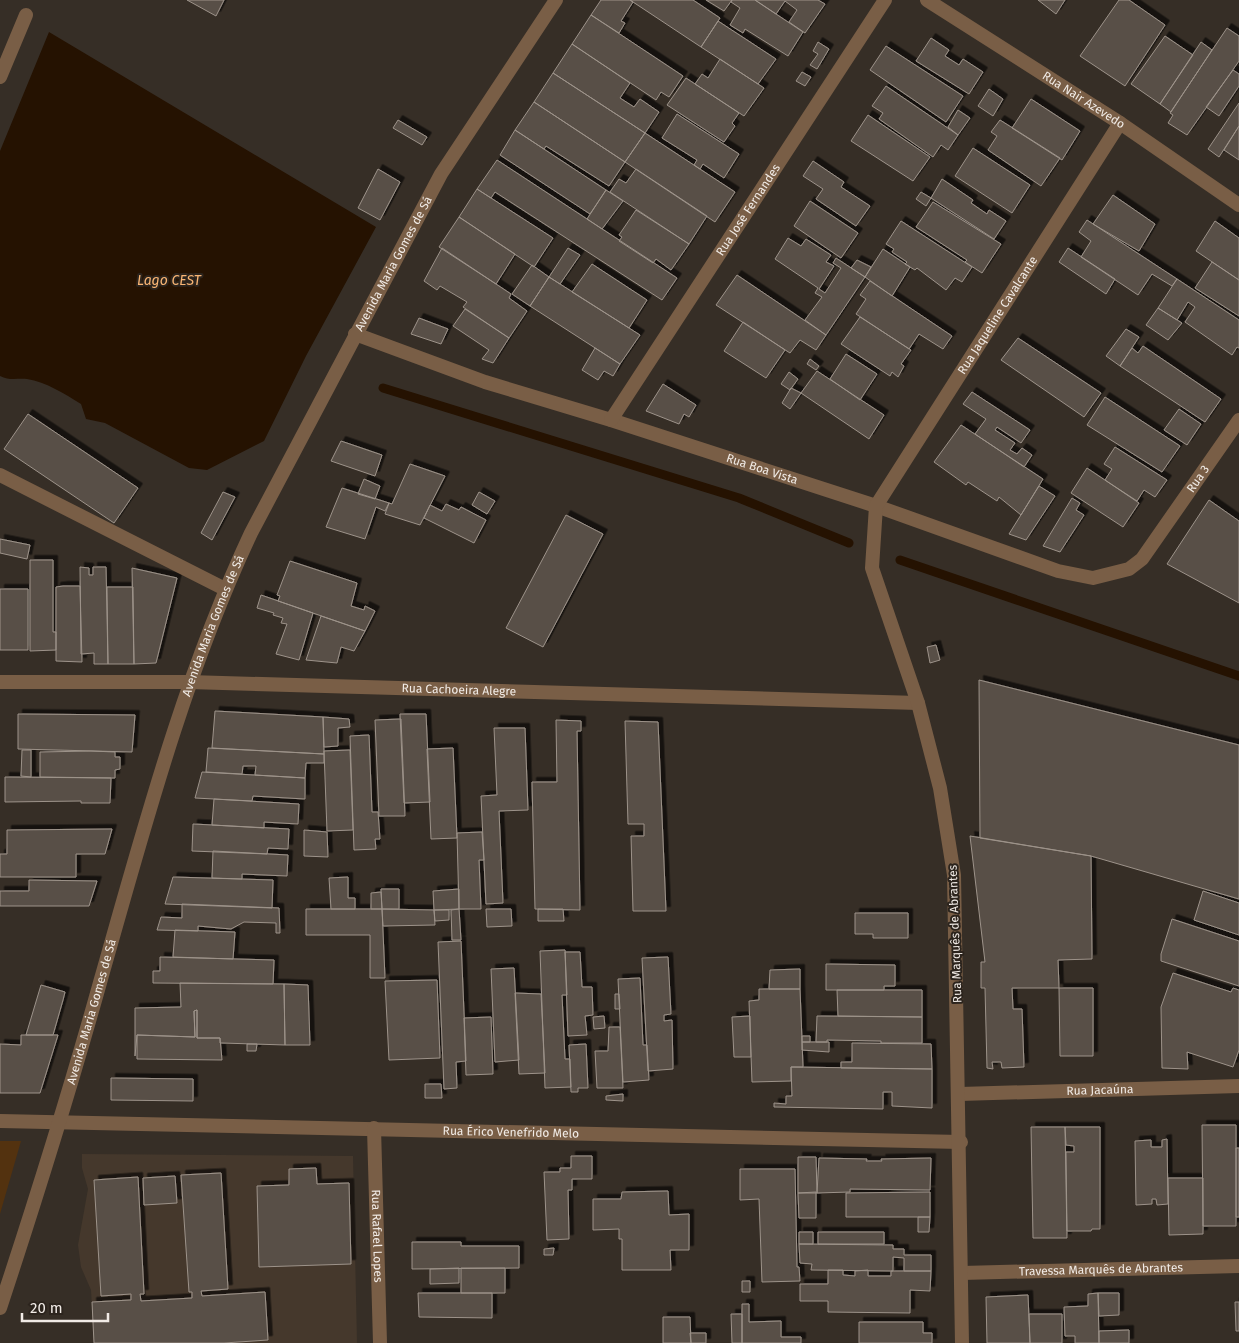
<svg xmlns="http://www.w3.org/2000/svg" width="1239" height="1343" font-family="'Fira Sans',sans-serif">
	<defs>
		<filter id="shadow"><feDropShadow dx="4.5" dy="-4.5" stdDeviation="0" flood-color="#0009"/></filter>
	</defs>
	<rect width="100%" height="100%" fill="#362e26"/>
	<!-- built -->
	<path fill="#45382c" d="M82 1154 353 1156 357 1343H94L91 1290 81 1267 78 1245 88 1189 82 1168Z"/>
	<!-- green -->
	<path fill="#53320f" d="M0 1141H21L0 1214Z"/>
	<!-- water -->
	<path fill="#251201" d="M49 32 376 227 306 356 264 441 207 470 189 468 105 423 86 419 81 404C65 394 46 382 27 379 17 378 10 381 0 376V151Z"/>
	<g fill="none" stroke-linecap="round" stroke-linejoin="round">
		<!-- stream -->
		<path stroke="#251201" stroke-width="9" d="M383 388 739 498 849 543
			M900 560 1239 676"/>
	</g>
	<!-- building -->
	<path fill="#584f47" stroke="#9d938a" filter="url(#shadow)" d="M187 0H224L216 16Z
		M601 0H630L633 2 621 21 625 23 619 33 591 15Z
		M630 0H693L720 18 701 47Z
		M706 0H732L724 11Z
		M732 0H755L803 32 788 56 745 29 743 33 730 25 740 8 731 2Z
		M755 0H818L825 4 805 33 789 22 797 10 785 1 776 14Z
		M1038 0H1065L1056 14Z
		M1119 0H1129L1165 25 1125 86 1080 56Z
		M591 15 683 76 669 97 661 92 656 100 572 44Z
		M718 21 776 59 758 84 701 47Z
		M1227 28 1239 36V61L1187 135 1168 123 1173 115 1170 113Z
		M1165 36 1193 55 1160 104 1131 84Z
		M931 38 949 50 945 56 959 65 963 59 983 72 969 94 916 61Z
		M818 42 829 49 817 69 810 65 818 54 813 51Z
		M1201 42 1212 50 1171 112 1160 104Z
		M572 44 630 83 620 98 634 107 640 99 659 112 645 133 553 73Z
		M886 46 963 96 946 122 870 70Z
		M720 59 764 88 744 116 695 84 702 74 708 78Z
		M1233 70 1239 74V86L1219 116 1206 107Z
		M802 72 811 77 805 86 796 81Z
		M553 73 645 133 625 162 534 102Z
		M686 78 739 113 732 123 735 126 724 142 667 105Z
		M886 86 958 135 948 150 941 145 933 157 879 119 883 113 872 106Z
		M989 89 1003 99 993 116 978 106Z
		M1031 99 1080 131 1062 160 1012 128Z
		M534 102 625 162 609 186 546 146 544 149 515 130Z
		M1239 103V126L1219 157 1208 149Z
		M958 110 970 118 958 135 948 127Z
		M677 114 739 154 724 178 703 164 700 169 694 165 697 160 662 138Z
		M868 115 930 157 913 181 851 141Z
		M398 120 427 137 422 145 393 128Z
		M1000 120 1060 158 1041 186 988 150 997 136 991 132Z
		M1239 126V160L1224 150Z
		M515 130 606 190 590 214 500 155Z
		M645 133 735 192 715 222 625 162Z
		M973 148 1030 185 1012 213 955 176Z
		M497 160 677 278 662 300 495 192 491 198 477 189Z
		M813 161 844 182 841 187 870 206 856 226 816 199 823 189 803 176Z
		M378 169 400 182 380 220 358 208Z
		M636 169 707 216 689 244 610 192 619 179 626 183Z
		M942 179 973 200 971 203 987 214 989 210 1006 221 994 239 931 198Z
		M477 189 553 238 534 267 459 217Z
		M606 190 623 201 602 229 587 219Z
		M921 192 931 198 926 206 916 199Z
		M1113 195 1155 224 1139 251 1093 224Z
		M810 201 858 233 841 258 794 226Z
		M933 202 1001 244 982 273 965 262 967 260 916 227Z
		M636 210 689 244 671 270 656 259 653 263 619 241 622 237 619 235Z
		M459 217 515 254 496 284 439 247Z
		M1087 220 1177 279 1172 286 1152 274 1138 295 1081 257 1091 241 1079 232Z
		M901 221 972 267 962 282 955 278 946 290 917 268 915 270 905 264 907 262 892 252 894 249 886 244Z
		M1215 221 1239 238V280L1196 251Z
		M788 238 801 246 806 239 831 255 826 262 834 266 819 289 825 293 841 268 833 263 836 258 865 277 826 335 805 320 822 297 815 293 818 288 775 259Z
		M442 248 511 294 509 298 527 311 509 338 463 307 467 302 440 286 437 290 424 281Z
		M568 248 580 255 560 284 549 277Z
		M1068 248 1115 279 1106 294 1059 262Z
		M883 249 910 267 892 296 865 277Z
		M857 260 871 267 865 277 851 268Z
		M1212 262 1239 280V316L1195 288Z
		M592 264 647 300 629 328 572 292Z
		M532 265 549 277 530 306 512 294Z
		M737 275 826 335 816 350 800 340 790 353 716 305Z
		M549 277 640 335 620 364 530 306Z
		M1177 279 1239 320V348L1237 347 1232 355 1185 322 1195 307 1188 302 1177 320 1158 308Z
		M870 281 952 336 943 349 919 334 909 349 856 314 866 299 860 295Z
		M1158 308 1182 323 1168 340 1146 325Z
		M465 309 509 338 493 363 482 359 489 350 453 326Z
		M860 317 911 350 901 364 904 366 898 377 892 372 890 376 841 344Z
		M419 318 448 329 441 344 411 334Z
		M743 322 785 350 766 378 724 351Z
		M1126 329 1139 337 1120 366 1106 356Z
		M1018 338 1101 393 1084 417 1001 360Z
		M1143 346 1221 399 1205 422 1120 366 1132 348 1138 353Z
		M595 348 620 364 613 376 604 371 598 380 582 370Z
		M846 354 877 374 860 400 830 379Z
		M810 359 819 366 816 370 807 364Z
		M817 371 884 415 869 439 801 393Z
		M789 372 798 379 790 390 781 384Z
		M663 384 696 405 689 417 684 414 679 424 646 411Z
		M791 388 801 393 790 409 782 403Z
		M972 392 1030 430 1021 443 997 427 995 430 1015 443 1010 450 1017 454 1022 448 1032 455 1024 467 975 434 986 419 963 404Z
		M1105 397 1180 446 1162 472 1087 425Z
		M1179 409 1201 424 1187 445 1164 430Z
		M28 414 138 488 114 523 4 449Z
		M961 425 1043 479 1021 515 999 497 997 501 968 482 966 485 934 462Z
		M341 441 382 455 375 476 331 461Z
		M1115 447 1167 480 1155 497 1144 490 1137 501 1105 480 1112 469 1104 464Z
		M410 464 445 476 420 525 385 514 389 503 392 504Z
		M1087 468 1139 503 1123 527 1071 493Z
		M364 479 380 486 375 499 358 494Z
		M1039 486 1055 496 1026 540 1009 534Z
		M342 488 389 503 385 511 376 507 365 539 326 527Z
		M223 492 235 497 212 540 201 533Z
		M479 492 495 501 487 514 472 505Z
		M1072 498 1080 503 1076 510 1084 515 1060 552 1043 546Z
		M1209 500 1239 521V603L1167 564Z
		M446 504 459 510 461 507 486 520 474 543 424 518 430 505 442 511Z
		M566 515 603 534 543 647 506 628Z
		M0 539 30 545 27 559 0 553Z
		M30 560H53V632H56V650L30 651Z
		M290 561 357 583 351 606 364 610 365 606 375 611 365 631 278 601 280 596 277 595Z
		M80 567 89 568V575H93V567H106L108 664H94V653L81 654Z
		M132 568 177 578 156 663 134 664Z
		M63 586H80L82 662 56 661V587Z
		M107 587H133L134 664H108Z
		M0 589H28V650H0Z
		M261 595 313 613 299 660 276 654 287 624 281 623 283 618 273 615 274 613 257 608Z
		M321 616 365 631 354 651 341 647 337 663 306 660Z
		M936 645 940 660 930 663 927 647Z
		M979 680 1239 745V899L1091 856 980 838Z
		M215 711 323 717 324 754 212 748Z
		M18 714 135 715 132 752 18 749Z
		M400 714H426L430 802 404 803Z
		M323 717 349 719 350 727 338 728V746L324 747Z
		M401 719 405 816H379L375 720Z
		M556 720 581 721V731H577L580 910 535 909 532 782H557Z
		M625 721 658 722 666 911H633L631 836H644V824H628Z
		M494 728H525L528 810 499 811 503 903 486 904 481 796 497 795Z
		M369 735 372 812H378L380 839H375L376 849 354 850 350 736Z
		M208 748 324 754V763H306L305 778 255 775 256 766H243L242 774 206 772Z
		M453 748 457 838 431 839 427 749Z
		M22 750H31V777L21 776Z
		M350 750 353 830 327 831 324 751Z
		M91 751 115 752V757H120V769L115 770V778L40 777V752Z
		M202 772 305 778V799L253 796 252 801 195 798Z
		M5 777 111 778 110 803H81V801L5 802Z
		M214 799 299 804 298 824 264 822V828L212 825Z
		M193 824 289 829 288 849 268 848 267 854 192 851Z
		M112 829 105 854H76V877H0V854H7V830Z
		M304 830 327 832 328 857 304 856Z
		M482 832 484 860H479L481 909H459L457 833Z
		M970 836 1091 856 1092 959 1058 960 1059 988H1012L1013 1009H1022L1024 1067 1002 1068 1001 1062H992L993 1069 987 1068 985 988H981V962H985Z
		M213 851 288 855 287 876 242 874V879L212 878Z
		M173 877 273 880 272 908 165 904Z
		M348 877V898H355V909H331L329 878Z
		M29 880 96 881H97L89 906H0V891H29Z
		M381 889H399V909H382Z
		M459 889V909L434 910 433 891Z
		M1203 891 1239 903V935L1194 920Z
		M381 892 382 909H371V893Z
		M182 904 279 908 280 933H276V923L244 922 231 929 198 926V931L157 930 161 917 182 918Z
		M306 909H382L385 978H370V935H306Z
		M382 909 434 910 435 925 383 926Z
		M459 909 461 940H452L451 910Z
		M486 909H511L512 926 487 927Z
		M538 909H563L564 921H538Z
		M434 910H449V920L435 921Z
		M855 913H908V938H873V934H855Z
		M1172 919 1239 941V986L1161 961V954Z
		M175 930 235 932 233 959 173 957Z
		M461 941 466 1061 456 1062 457 1088 444 1089 438 942Z
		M565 950 567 995H562L565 1059H570L571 1087 545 1088 540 951Z
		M565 952H580L582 987H592L593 1015 585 1016 587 1035 568 1036Z
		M160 957 274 960 273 984 153 983V971H160Z
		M668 957 671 1014 664 1015V1021L672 1020 673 1069 648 1071 642 958Z
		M826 964 895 965V986H884V990H826Z
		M514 968 519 1060 495 1062 491 969Z
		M800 969V989H769L770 970Z
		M1173 973 1231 992 1233 988 1239 990V1050L1233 1067 1187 1052 1188 1069 1162 1068 1161 1007Z
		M640 978 643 1045H647L649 1080 623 1082 618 979Z
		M437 980 440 1058 389 1060 385 981Z
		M180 983 284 984 285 1045 222 1043H220V1038H197V1010L194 1011 195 1037 137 1035 135 1056V1008L181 1007Z
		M284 984 308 985 310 1045H285Z
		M41 985 65 992 63 1000 53 1035H26Z
		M1059 988H1093V1056H1060Z
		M759 989H800L803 1067H791V1081L752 1082 749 1001 759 1000Z
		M837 990H922V1017L838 1016Z
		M515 993 541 994 545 1073 519 1074Z
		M615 994H619L620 1009H615Z
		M197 1010V1038H220L222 1060 137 1059V1035L195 1037 194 1011Z
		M604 1016 605 1028 594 1029 593 1017Z
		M750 1016 751 1057H734L732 1017Z
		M817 1016 922 1017V1043H881V1041L827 1040V1042H816Z
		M491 1017 493 1074 466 1075 464 1018Z
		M609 1027H620L623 1088H597L595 1051H608Z
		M21 1035H58L40 1093H0V1044L21 1045Z
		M802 1036H810V1042H802Z
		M802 1042H829V1052L802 1050Z
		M852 1043 931 1044 932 1069 841 1068V1062H852Z
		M247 1044H257L256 1051H247Z
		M586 1044 588 1088H578V1092H571L569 1045Z
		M791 1067 932 1069V1108L892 1106V1092H883V1109L774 1107V1103L786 1104V1096H792Z
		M111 1078 193 1079V1101L111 1100Z
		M425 1084H441L442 1098H425Z
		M623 1094V1101L606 1100V1096Z
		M1202 1125H1236V1226H1203Z
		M1031 1127H1065L1067 1238H1033Z
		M1065 1127H1100V1229H1092L1091 1231H1067L1066 1152H1074V1146L1066 1145Z
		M1167 1139 1168 1204 1157 1205 1156 1199H1152V1204L1136 1205 1135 1141 1151 1140V1147H1162V1140Z
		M1236 1148H1239V1217H1236Z
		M571 1156H592V1179H572V1190H568L569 1239 547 1240 544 1172H560V1168H571Z
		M798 1157H816L817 1193H798Z
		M819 1158 867 1159 866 1161H882L881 1159 931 1158 930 1190 850 1189V1192L817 1193Z
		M316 1168 317 1184 349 1183 351 1264 259 1267 257 1186 289 1185V1169Z
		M740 1169H795L797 1267H799L800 1281 762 1282 759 1199 740 1200Z
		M221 1173 228 1289 201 1291 202 1296 265 1292 268 1340 224 1343H94L92 1302 131 1300V1294L101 1296 94 1180 138 1177 144 1294H140L141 1301 192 1298V1292H189L181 1175Z
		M175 1176 177 1203 144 1205 143 1178Z
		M1168 1178H1203V1234L1169 1235Z
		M668 1191 669 1215 689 1214V1250H670L671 1270H622V1239H619V1229L593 1230V1199H621L622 1192Z
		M816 1192V1218H799L798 1193Z
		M930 1192V1217H846V1193Z
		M918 1217H930L929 1232H918Z
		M799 1232H813V1244H799Z
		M818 1232H884V1244H818Z
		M412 1242H461V1246H519V1268L412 1269Z
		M799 1244 893 1245V1249H904V1255H931V1271H904V1258L893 1257V1271L811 1270 812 1264 800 1263Z
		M554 1248 553 1255H544V1249Z
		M459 1268V1283L430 1284V1269Z
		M461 1268H505V1293H461Z
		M828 1270H843V1275L855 1276V1271L868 1270V1276H891V1271H931L930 1291 910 1290V1313L828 1312V1301H800V1284H828Z
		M742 1281H750V1292H742Z
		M418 1293H492V1318L419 1317Z
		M1098 1293 1099 1343H1075V1336H1065L1064 1307 1088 1306V1294Z
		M1098 1293H1119V1315L1099 1316Z
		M1028 1295 1030 1343H987L986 1297Z
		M1235 1302H1239V1331H1236Z
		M742 1304H749V1322L781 1321V1337H801V1343H742Z
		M731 1314H742V1343H732Z
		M1029 1314H1062V1343H1030Z
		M663 1317H690L691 1343H663Z
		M859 1322H923V1333H932V1343H859Z
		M1129 1330V1343H1099V1331Z
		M690 1333H706V1343H691Z"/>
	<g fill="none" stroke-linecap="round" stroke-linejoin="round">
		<!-- service -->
		<path stroke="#795e46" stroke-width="14" d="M0 77 26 15
			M0 475 225 589"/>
		<!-- minor -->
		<g stroke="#795e46" stroke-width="14">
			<path id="s1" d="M927 0 1120 123 1239 205"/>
			<path id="s2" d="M355 334 485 382 611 420 876 506 1058 571 1093 578 1129 569 1142 559 1239 420"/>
			<path id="s3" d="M611 420 885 0"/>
			<path id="s4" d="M0 682H189L918 703"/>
			<path id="s5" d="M960 1094 1239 1086"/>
			<path id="s6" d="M0 1121 961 1142"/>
			<path id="s7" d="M374 1128 380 1343"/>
			<path id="s8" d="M962 1273 1239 1266"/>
			<path id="s9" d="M962 1343 954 875 940 788 918 703 872 568 876 506 1120 123"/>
		</g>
		<!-- tertiary -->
		<path stroke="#795e46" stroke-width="14" id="s10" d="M0 1308C36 1199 70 1090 101 979 144 828 184 676 251 533L441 174 556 0"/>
	</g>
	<g text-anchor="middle" stroke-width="4" stroke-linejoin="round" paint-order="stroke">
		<!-- street labels -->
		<g font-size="12" fill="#f1ebe6" stroke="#2c241d">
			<text dy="4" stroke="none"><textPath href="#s1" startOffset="186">Rua Nair Azevedo</textPath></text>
			<text dy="4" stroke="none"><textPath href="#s3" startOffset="251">Rua José Fernandes</textPath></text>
			<text dy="4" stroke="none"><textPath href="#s10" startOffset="1120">Avenida Maria Gomes de Sá</textPath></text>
			<text dy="4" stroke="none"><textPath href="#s9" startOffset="1075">Rua Jaqueline Cavalcante</textPath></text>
			<text dy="4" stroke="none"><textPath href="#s2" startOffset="429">Rua Boa Vista</textPath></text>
			<text dy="4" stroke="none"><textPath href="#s2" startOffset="929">Rua 3</textPath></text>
			<text dy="4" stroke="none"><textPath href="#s10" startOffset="715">Avenida Maria Gomes de Sá</textPath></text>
			<text dy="4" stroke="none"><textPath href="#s4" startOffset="459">Rua Cachoeira Alegre</textPath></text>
			<text transform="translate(955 934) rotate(-92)" y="4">Rua Marquês de Abrantes</text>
			<text dy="4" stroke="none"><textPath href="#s10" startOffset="310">Avenida Maria Gomes de Sá</textPath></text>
			<text dy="4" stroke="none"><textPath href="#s5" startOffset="140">Rua Jacaúna</textPath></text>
			<text dy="4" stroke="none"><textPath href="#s6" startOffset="511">Rua Érico Venefrido Melo</textPath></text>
			<text dy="4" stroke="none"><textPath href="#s7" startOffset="108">Rua Rafael Lopes</textPath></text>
			<text dy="4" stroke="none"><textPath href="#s8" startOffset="139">Travessa Marquês de Abrantes</textPath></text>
		</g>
		<!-- water labels -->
		<g font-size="14" font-style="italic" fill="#f9b574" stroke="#2c241d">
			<text x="169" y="285">Lago CEST</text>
		</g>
	</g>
	<!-- scale -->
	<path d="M22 1313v8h86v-8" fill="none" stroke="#f1ebe6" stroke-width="2.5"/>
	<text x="30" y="1313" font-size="15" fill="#f1ebe6" stroke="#2c241d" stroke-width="4" paint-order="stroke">20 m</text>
</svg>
